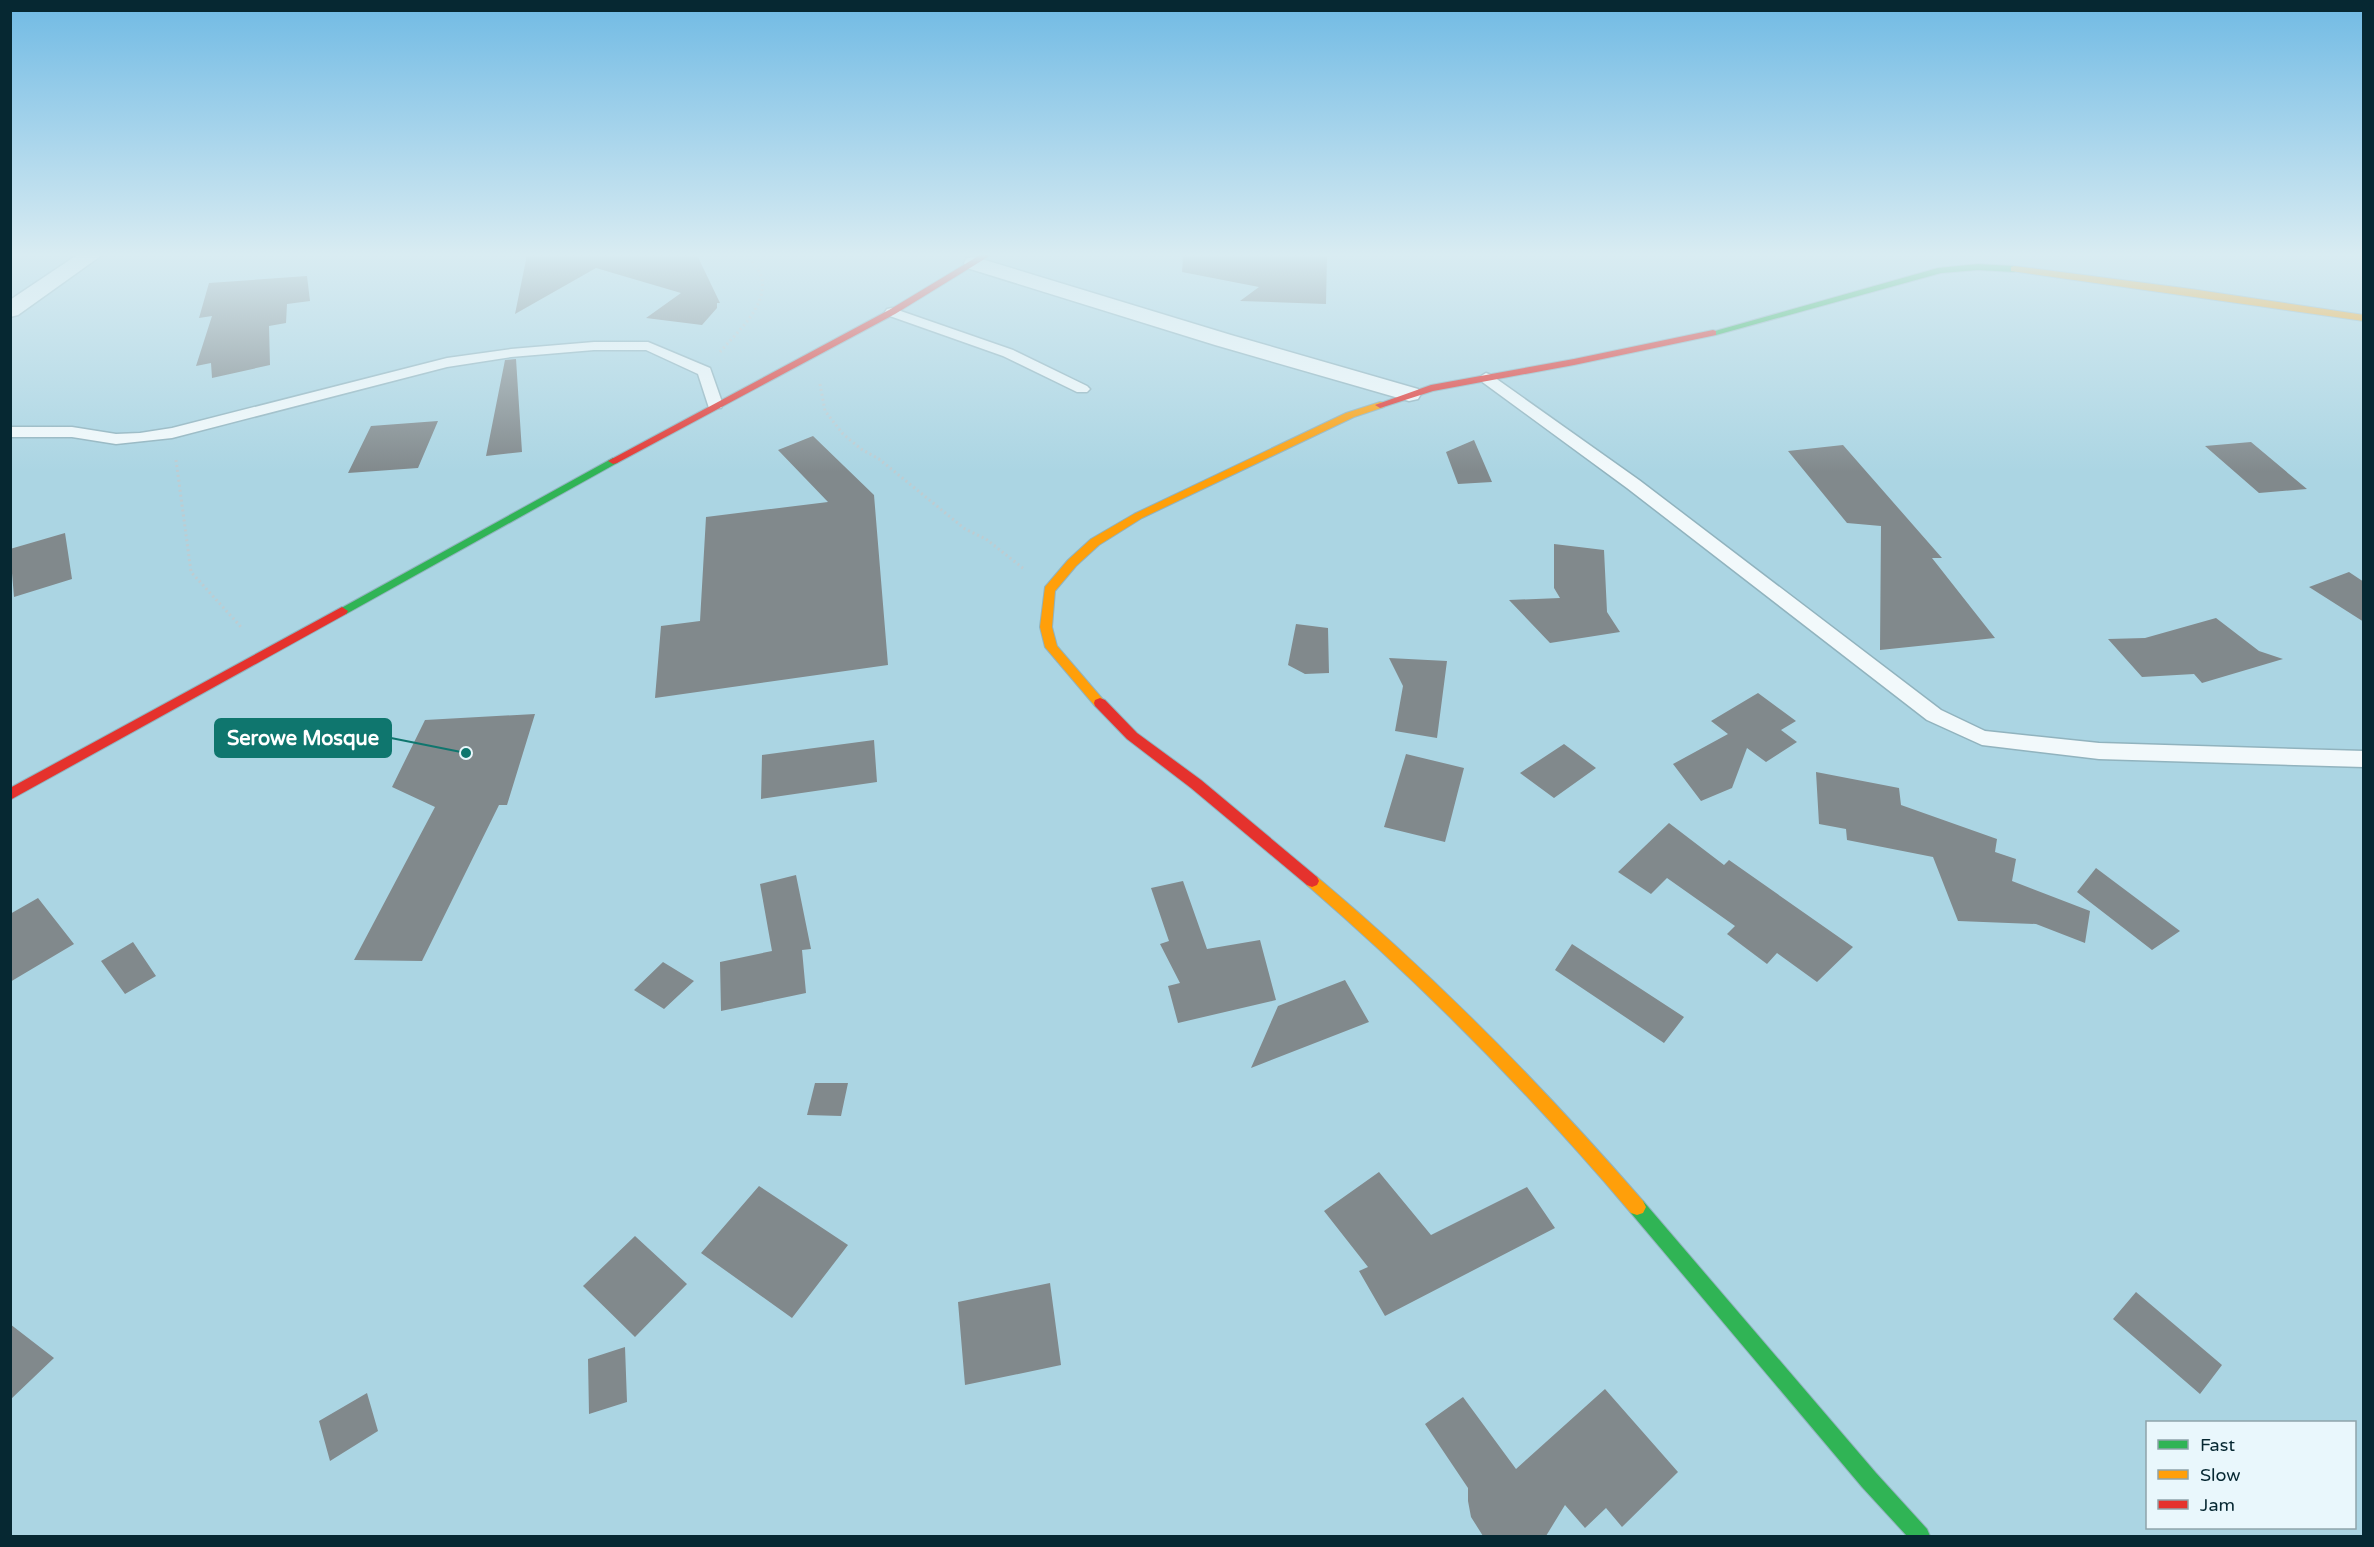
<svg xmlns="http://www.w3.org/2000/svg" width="2374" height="1547" font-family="'Varela Round',sans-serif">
	<rect width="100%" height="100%" fill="#abd5e3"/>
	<!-- building -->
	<path fill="#81898c" d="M527 255H697L720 303H717V308L702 325 646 318 681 293 596 268 515 314Z
		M1183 255H1327L1326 304 1240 301 1259 287 1182 272Z
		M307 276 310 301 287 304 286 323 269 326 270 365 212 378 211 363 196 366 212 316 199 318 209 283Z
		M516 359 522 452 486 456 505 360Z
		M438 421 418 468 348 473 371 426Z
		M813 436 874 495 888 665 655 698 661 626 700 621 706 517 828 502 778 450Z
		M1474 440 1492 482 1458 484 1446 452Z
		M2251 442 2307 489 2259 493 2205 446Z
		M1843 445 1942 558H1932L1995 638 1880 650 1881 526 1847 523 1788 451Z
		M65 533 72 579 14 597 10 549Z
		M1554 544 1604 550 1607 612 1620 632 1550 643 1509 600 1560 598 1554 588Z
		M2349 572 2364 582V622L2309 587Z
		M2216 618 2259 651 2283 659 2202 683 2194 674 2142 677 2108 639 2145 638Z
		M1296 624 1328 628 1329 673 1305 674 1288 665Z
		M1389 658 1447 661 1437 738 1395 731 1403 686Z
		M1758 693 1796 721 1781 730 1797 742 1766 762 1747 748 1732 788 1701 801 1673 764 1728 734 1711 721Z
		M535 714 507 805H499L422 961 354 960 435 807 392 787 425 720Z
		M874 740 877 782 761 799 762 755Z
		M1564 744 1596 768 1554 798 1520 773Z
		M1406 754 1464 768 1445 842 1384 827Z
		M1816 772 1899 788 1901 805 1997 839 1995 852 2016 859 2012 881 2090 911 2085 943 2036 924 1958 921 1933 857 1847 840 1846 829 1819 824Z
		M1669 823 1724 865 1729 860 1853 947 1817 982 1777 953 1767 964 1727 934 1735 926 1667 878 1651 894 1618 872Z
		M2096 868 2180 931 2152 950 2077 892Z
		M796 875 811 949 802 950 806 993 721 1011 720 962 772 951 760 884Z
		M1183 881 1207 949 1260 940 1276 1000 1178 1023 1168 986 1180 983 1160 944 1169 941 1151 888Z
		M38 898 74 944 10 982V914Z
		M133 942 156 976 125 994 101 961Z
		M1572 944 1684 1017 1664 1043 1555 970Z
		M663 962 694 981 664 1009 634 990Z
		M1345 980 1369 1022 1251 1068 1278 1006Z
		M815 1083H848L841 1116 807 1115Z
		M1379 1172 1431 1235 1527 1187 1555 1228 1385 1316 1359 1271 1368 1267 1324 1211Z
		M759 1186 848 1245 792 1318 701 1253Z
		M635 1236 687 1284 635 1337 583 1286Z
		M1050 1283 1061 1365 965 1385 958 1302Z
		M2136 1292 2222 1365 2200 1394 2113 1319Z
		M10 1324 54 1358 10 1400Z
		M625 1347 627 1402 589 1414 588 1359Z
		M1605 1389 1678 1472 1622 1527 1606 1508 1585 1528 1565 1505 1546 1536H1483L1471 1517 1468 1501V1488L1425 1424 1463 1397 1516 1469Z
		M367 1393 378 1431 330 1461 319 1421Z"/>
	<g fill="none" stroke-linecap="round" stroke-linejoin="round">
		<!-- lane casing -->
		<g stroke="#91b3be" stroke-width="3">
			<path id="lane" d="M892 308 1013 350 1087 386 1090 389 1087 392H1077L1003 356 887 315 885 312 887 309Z
				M594 342H648L710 368 723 405 721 408H709L698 374 646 350H594L511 357 447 367 172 438 116 444 72 437H10V427H72L116 434 140 433 172 428 447 358 511 349Z
				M1486 373 1491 375 1639 480 1941 710 1985 731 2099 743 2364 751V767L2099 759 1982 745 1927 720 1627 488 1481 381 1478 378Z"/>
		</g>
		<!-- street casing -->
		<g stroke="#91b3be" stroke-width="3">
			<path id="street" d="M77 255H102L18 315 10 317V300Z
				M975 257 1231 335 1418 389 1421 394 1418 399 1409 401 1215 345 967 268 964 263 967 258Z"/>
		</g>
		<!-- fast casing -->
		<g stroke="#91b3be" stroke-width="2">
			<path id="fast" d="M1978 264 2014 266 2018 269 2014 272 1978 270 1941 273 1716 335 1708 333 1938 268Z
				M613 458 618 461 617 463 346 614H338L336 611Z
				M1637 1199 1643 1201 1876 1473 1927 1529 1930 1536H1907L1862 1487 1631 1213 1628 1207 1631 1201Z"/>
		</g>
		<!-- slow casing -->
		<g stroke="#91b3be" stroke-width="2">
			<path id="slow" d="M2014 266 2191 289 2364 315V321L2011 271V267Z
				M1380 402 1384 403V407L1354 417 1142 518 1099 545 1076 566 1055 591 1052 627 1057 646 1106 703 1105 706H1095L1045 647 1040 627 1045 587 1068 560 1091 539 1134 514 1346 413Z
				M1312 875 1317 877C1435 976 1542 1085 1643 1201L1646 1207 1643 1213 1637 1215 1631 1213C1531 1095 1424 986 1307 885L1305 881 1307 877Z"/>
		</g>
		<!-- jam casing -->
		<g stroke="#91b3be" stroke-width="2">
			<path id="jam" d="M980 255H991L895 314 617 463 613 464 608 461 889 310Z
				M1713 330 1716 331V335L1574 365 1433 391 1380 408 1375 405 1431 385 1574 359Z
				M342 607 348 611 346 614 10 800V788Z
				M1100 698 1105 700 1137 733 1201 780 1317 877 1319 881 1317 885 1312 887 1307 885 1191 788 1127 739 1095 706 1094 703 1095 700Z"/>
		</g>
		<!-- path -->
		<path stroke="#bfccd1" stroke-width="3" stroke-dasharray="2 3" stroke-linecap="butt" d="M720 352C736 333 767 307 762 279 760 270 752 262 747 255
			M820 384 825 411 843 434 861 449 879 459 965 529 986 539 1024 569
			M176 460 191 572 241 627"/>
		<!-- lane -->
		<use href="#lane" fill="#f2f9fb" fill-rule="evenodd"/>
		<!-- street -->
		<use href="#street" fill="#f2f9fb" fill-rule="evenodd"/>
		<!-- fast -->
		<use href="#fast" fill="#30b455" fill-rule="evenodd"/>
		<!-- slow -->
		<use href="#slow" fill="#ff9f0a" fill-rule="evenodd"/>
		<!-- jam -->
		<use href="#jam" fill="#e5322d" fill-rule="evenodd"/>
	</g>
	<!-- sky -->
	<linearGradient id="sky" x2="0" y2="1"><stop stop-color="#70bae4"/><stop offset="0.54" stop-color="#d9ecf2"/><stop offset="1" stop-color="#d9ecf2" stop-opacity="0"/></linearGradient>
	<rect width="2374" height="472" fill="url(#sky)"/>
	<!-- callouts -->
	<path fill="none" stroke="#0f766e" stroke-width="2" d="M466 753L391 738"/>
	<circle fill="#0f766e" stroke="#e9f7fc" stroke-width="2" cx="466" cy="753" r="6"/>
	<rect fill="#0f766e" stroke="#0f766e" stroke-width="2" x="215" y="719" width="176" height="38" rx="6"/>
	<g font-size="20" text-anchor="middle" font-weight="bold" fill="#fff">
		<text x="303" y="745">Serowe Mosque</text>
	</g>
	<!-- border -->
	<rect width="2374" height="1547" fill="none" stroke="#062832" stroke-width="24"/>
	<!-- legend -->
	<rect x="2146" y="1421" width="210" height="108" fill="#e9f7fc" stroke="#8ea4ab" stroke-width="1.5"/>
	<rect x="2158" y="1440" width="30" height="9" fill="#30b455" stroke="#8ea4ab" stroke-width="1.5"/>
	<text x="2200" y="1451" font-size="18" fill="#062832">Fast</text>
	<rect x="2158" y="1470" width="30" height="9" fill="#ff9f0a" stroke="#8ea4ab" stroke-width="1.5"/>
	<text x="2200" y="1481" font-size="18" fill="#062832">Slow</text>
	<rect x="2158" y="1500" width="30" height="9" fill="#e5322d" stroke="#8ea4ab" stroke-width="1.5"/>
	<text x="2200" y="1511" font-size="18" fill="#062832">Jam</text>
</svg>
